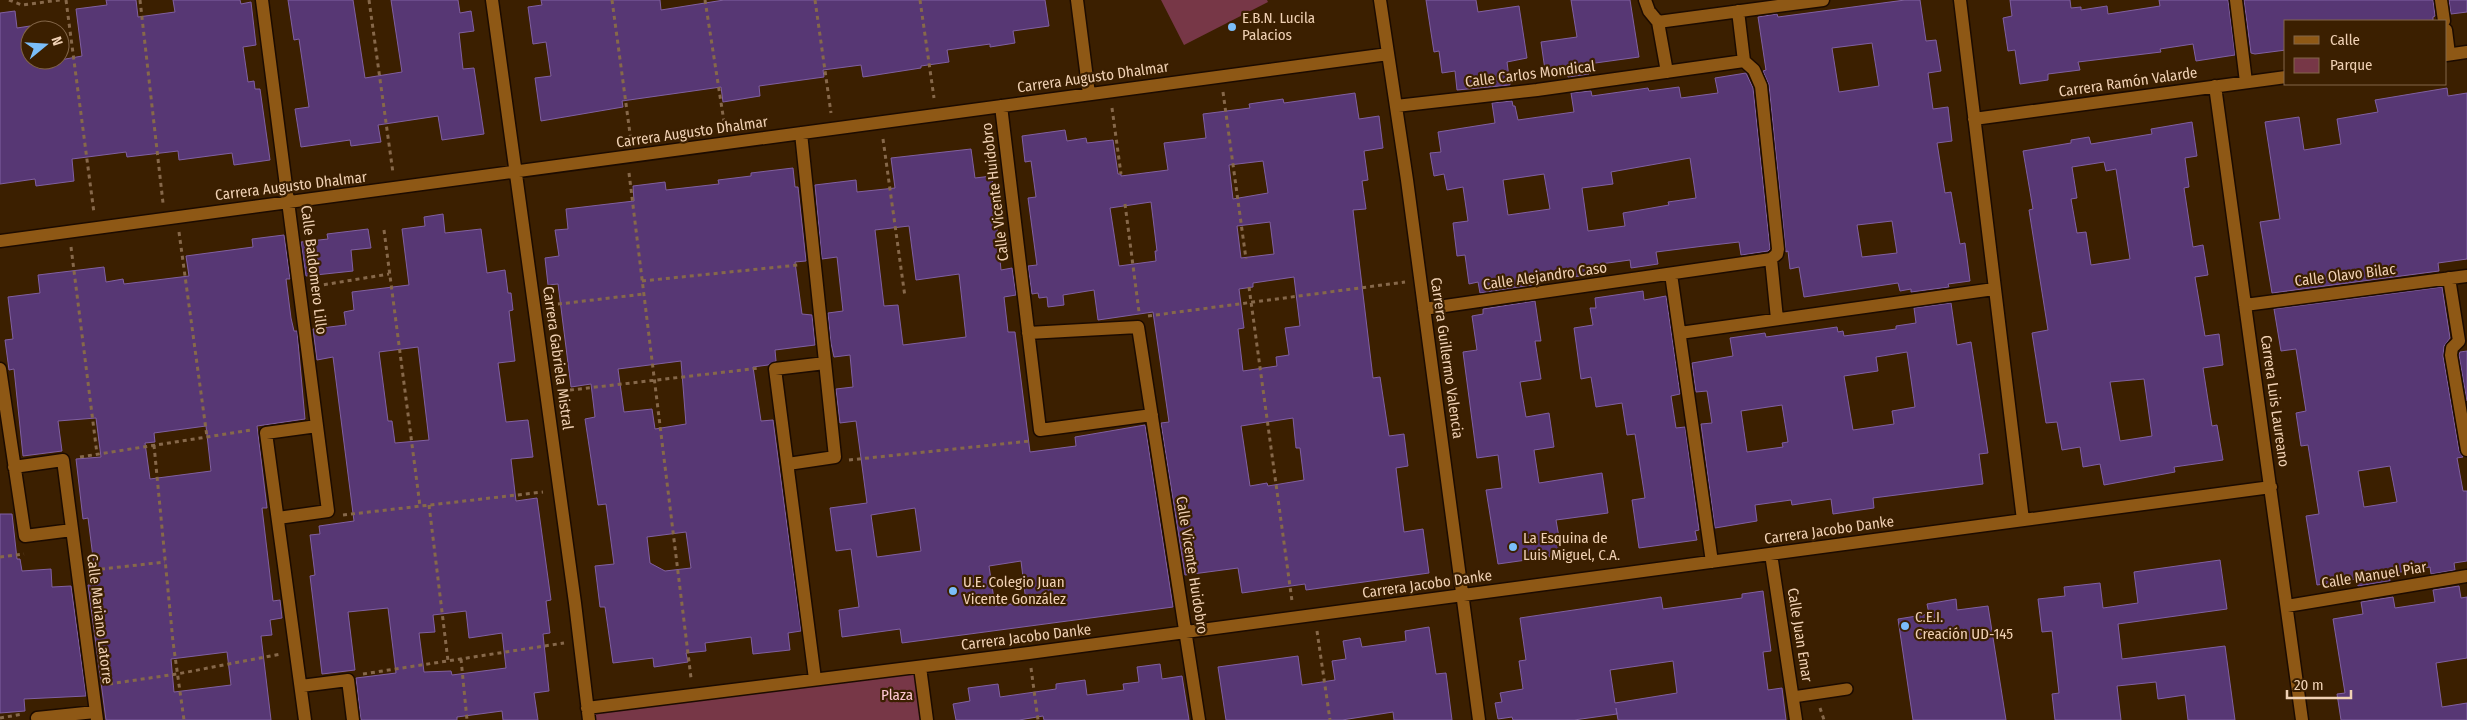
<svg xmlns="http://www.w3.org/2000/svg" width="2467" height="720" font-family="'Fira Sans Condensed',sans-serif">
	<rect width="100%" height="100%" fill="#3b1f00"/>
	<!-- green -->
	<path fill="#773747" d="M1161 0H1267L1268 2 1184 45Z
		M920 667 927 720H589L587 708Z"/>
	<!-- building -->
	<path fill="#573774" stroke="#8060a1" fill-rule="evenodd" d="M106 0H136L138 17 175 12 173 0H240L241 4 251 2 256 45 243 47 248 82 254 81 255 89H260L270 160 234 165 232 153 179 160 178 151 127 157 126 152 72 159 74 181 36 186 35 179 0 184V13L15 11 17 28 30 26V60H34V62L60 60 82 56 76 9 107 5Z
		M288 0H353L365 78 402 72 391 0H458L460 13 471 11 474 31 459 33 463 69 474 68 484 134 442 140 438 116 378 125 381 142 351 146 350 140 301 147 295 109 309 107 299 39 294 40Z
		M541 0H660L661 10 724 0H1045L1049 26 1013 31 1015 43 990 47V44L947 50 949 62 921 66V68L863 77 861 65 823 70 824 77 759 86 760 96 723 102 721 87 622 101 623 107 541 121 535 78 551 76 546 42 533 44 528 7 542 5Z
		M1426 0H1476L1478 12 1519 6 1527 58 1507 62 1510 85 1457 90 1455 71 1442 73 1439 51 1434 52Z
		M1571 0H1630L1639 57 1588 64 1589 74 1568 77V74L1546 77 1541 42 1577 37Z
		M1905 0H1920L1926 41 1936 40 1941 71 1928 73 1933 109 1948 107 1952 141 1937 143 1945 193 1951 192 1960 244 1965 243 1970 281 1948 284 1949 287 1911 292V289L1900 291 1898 283 1804 297 1799 267 1790 269 1788 251 1786 252 1769 85 1763 71 1766 70 1758 17 1777 14 1778 17ZM1872 43 1879 86 1839 92 1832 48ZM1892 221 1897 253 1862 257 1857 225Z
		M2010 0H2070L2071 8 2081 7V10L2107 6 2108 14 2160 6 2159 0H2228L2235 55 2196 61 2193 44 2160 49 2161 52 2078 62 2080 70 2048 74V80L2020 84 2015 50 2008 51 2003 18 2012 16Z
		M2244 0H2433L2435 16 2433 17V21H2286V50L2255 54 2251 53Z
		M2449 0H2467V12L2451 14Z
		M1746 73 1753 88 1770 249 1768 251 1741 255 1739 242 1704 246 1656 252 1658 264 1631 268 1630 260 1593 265 1594 274 1532 283V285L1480 293 1478 282 1469 284 1465 255 1457 256 1453 223 1468 221 1463 187 1447 190 1444 174 1434 176 1430 153 1441 152 1438 132 1495 123 1492 103 1512 101 1513 106H1515L1518 120 1574 112 1571 93 1591 91 1592 96 1648 88 1649 91 1679 87 1681 98 1718 93 1715 78ZM1690 158 1696 198 1668 202 1669 205 1623 213 1625 226 1588 231 1582 188 1613 184 1611 172ZM1544 174 1550 209 1508 215 1503 180Z
		M2447 88 2448 96 2467 93V259L2438 263 2439 271 2272 293 2260 222 2280 219 2265 122 2299 117 2304 150 2341 144 2337 119 2378 112 2375 100Z
		M1355 93 1359 119 1379 116 1383 148 1364 151 1368 180 1362 181 1366 209 1353 210 1373 378 1380 377 1389 436 1404 434 1408 466 1396 468 1404 532 1423 529 1429 573 1306 590 1305 584 1242 593 1238 568 1185 575 1161 423 1169 422 1153 312 1098 320 1094 290 1063 295 1064 305 1048 307 1047 297 1039 298 1038 293 1032 294 1028 266 1037 265 1028 198 1036 197 1031 161 1025 162 1022 136 1065 130 1067 141 1086 138 1087 143 1113 140 1118 174H1121V176L1168 170 1164 143 1206 138 1203 114 1250 108 1249 104 1283 99 1284 103ZM1263 161 1268 193 1233 199 1229 165ZM1151 202 1157 251H1155L1156 261 1119 266 1110 208ZM1270 222 1274 254 1241 258 1237 226ZM1294 277 1300 326 1285 328 1289 355 1276 357 1277 366 1243 371 1238 329 1244 328 1239 289 1253 287V283ZM1293 418 1296 448H1300L1304 480 1268 486 1267 483 1250 486 1241 426Z
		M2192 122 2197 156 2185 158 2189 187 2184 188 2193 247 2203 245 2208 275 2195 277 2205 336 2219 334 2223 365 2203 368 2212 426 2217 425 2223 460 2174 467 2175 472 2104 485 2100 464 2083 467 2080 447 2062 450 2057 422 2046 423 2032 333 2048 330 2029 210 2033 209 2023 151 2071 143V140L2089 137 2091 144 2152 134 2151 129ZM2104 162 2106 171 2116 169 2130 259 2091 265 2086 232 2077 233 2071 199 2077 198 2072 167ZM2144 379 2152 436 2120 441 2110 382Z
		M971 149 975 178 992 176 1001 270 1012 268 1016 295 1004 297 1008 332H1015L1030 452 1076 446 1075 437 1145 425 1173 607 902 643 900 629 842 637 839 610 859 607 851 549 836 551 830 508 867 503 856 421 840 423 836 389 853 387 850 355 834 357 831 343 828 313 843 311 837 257 822 259 815 185 856 180 857 192 895 188 891 158ZM909 226 916 280 959 274 966 337 903 345 898 305 884 306 875 230ZM915 508 921 551 877 557 871 515ZM1021 561 1026 602 995 606 989 566Z
		M793 168 795 187H798L806 261 795 262 802 314 812 315 815 345 775 350 776 361 768 365 753 367 761 421 773 420 801 631 788 633 790 650 753 654 751 637 705 643 706 651 686 653 688 662 654 667 653 658 613 663 605 607H600L595 566 614 564 606 504 598 505 585 419 595 417 591 384 571 387 558 284 548 285 545 258 559 256 555 230 568 229 566 209 634 201 633 186 665 182 666 190 719 184 718 180 751 176V173ZM681 361 686 424 655 429 652 409 624 412 618 369ZM686 532 691 568 665 571 650 563 647 537Z
		M443 214 445 233 481 229 487 273 505 270 508 293H511L513 310 509 311 515 361 498 363 506 422 528 420 533 457 511 459 516 501 537 498 551 600 546 601 550 633 543 634 549 691 534 693 538 720H503L502 711 457 717V720H361L356 678 396 673 388 608 348 612 355 670 322 674 310 576 315 575 310 535 320 534 319 526 354 521 333 357 317 360 313 329 346 325 344 312 354 310 352 292 409 285 402 229 425 226 424 217ZM418 347 429 440 395 443 392 421H388L379 352ZM466 611 469 638 502 633 506 668 452 675 451 671 424 672 419 633 435 632 433 615Z
		M368 229 371 248 351 250 353 271 306 276 301 242 328 239 327 234Z
		M284 235 290 279H286L291 318 294 331H297L305 419 257 426 267 508H262L273 601 280 600 282 618 270 620 272 635 261 636 271 720H106L88 585H91L90 573H95L88 518 83 519 76 459 101 457 96 418 58 421 62 451 23 456 14 369 9 370 5 340 13 339 8 297 40 293 38 275 104 267 106 282 123 279 124 284 189 276 186 256 253 247 252 239ZM206 426 211 471 150 479 145 443 155 442 154 433ZM227 652 231 685 174 692 171 659Z
		M2442 287 2450 338 2444 346 2443 356 2459 451 2463 457 2457 458 2463 491H2467V561L2454 563 2455 570 2431 574 2430 567 2389 574 2390 581 2358 586 2357 579 2317 585 2306 516 2319 514 2308 445 2301 446 2296 413 2306 411 2296 349 2281 351 2274 309ZM2390 466 2397 502 2364 507 2358 471Z
		M1643 291 1644 300 1666 296 1680 394 1671 396 1676 428 1685 427 1699 530 1695 531 1697 540 1639 548 1632 500 1645 498 1635 434 1627 435 1622 403 1596 407 1591 377 1581 379 1574 328 1593 325 1590 308H1596L1595 298Z
		M1535 301 1541 341H1535L1541 379 1520 382 1526 417 1549 413 1554 447 1534 450 1539 483 1602 473 1608 513 1556 520 1562 555 1498 564 1486 490 1502 488 1498 455 1477 458 1463 352 1477 350 1472 316 1483 314V309Z
		M1951 303 1957 345 1971 342 1988 453 1979 454 1983 484 1873 498 1874 508 1833 514 1831 499 1792 505 1791 500 1755 505 1757 521 1715 528 1701 424 1712 423 1707 391 1696 392 1692 363 1733 356 1730 338 1765 333 1766 337 1837 327 1838 332 1843 331 1844 336 1896 329V326L1916 323 1914 308ZM1907 352 1915 407 1892 411 1894 424 1853 430 1844 376 1878 371 1876 357ZM1782 405 1788 442 1782 443 1783 447 1747 452 1741 411Z
		M2467 351V401L2459 355 2460 352Z
		M0 514H12L17 559H20L22 571 51 569 52 587 71 586 86 696 24 699 25 711 0 713Z
		M2220 560 2227 609 2118 624 2122 659 2225 646 2235 720H2188L2185 695 2158 699 2156 682 2117 686 2121 720H2055L2052 694 2059 693 2052 631 2042 632 2038 599 2065 596 2064 587 2100 583 2103 608 2138 603 2134 572Z
		M2459 586 2461 598 2467 597V658L2436 663 2442 707 2467 703V720H2341L2337 694 2345 693 2333 619 2363 614 2361 602 2393 597 2395 608 2435 602 2433 590Z
		M1763 591 1771 651 1763 652 1768 690 1782 688 1786 720H1618L1616 708 1617 714 1574 720H1513L1512 717 1498 719 1495 703 1502 702 1500 693 1523 689 1519 661 1526 660 1520 618 1661 597 1663 609 1742 598V594ZM1673 661 1677 693 1615 703 1610 670Z
		M1956 599 1957 610 1988 606 2006 720H1913L1898 619 1929 614 1927 604Z
		M1429 627 1436 674 1446 673 1452 720H1394L1393 712 1342 720H1226L1218 667 1298 656 1302 685 1335 680 1332 661 1346 659 1343 641 1360 638 1362 647 1406 641 1405 631Z
		M1160 664 1162 679 1182 676 1189 720H1044L1043 716 1019 720H956L953 704 970 701 968 688 998 684 1000 697 1056 689V684L1085 680 1087 695 1124 690 1123 684 1139 682 1137 667Z"/>
	<g fill="none" stroke-linecap="round" stroke-linejoin="round">
		<!-- lane casing -->
		<g stroke="#1c0b00" stroke-width="14">
			<path id="lane" d="M1793 697 1847 689"/>
		</g>
		<!-- street casing -->
		<g stroke="#1c0b00" stroke-width="15">
			<path id="street" d="M262 0 328 511 278 518
				M492 0 575 603 589 720
				M1077 0 1089 94
				M1380 0 1407 180 1479 720
				M1645 0 1649 11 1658 22
				M1960 0 2023 520
				M2236 0 2246 82
				M2441 0 2444 21
				M1738 11 1744 61
				M1658 22 1823 0
				M1658 22 1667 72
				M2446 30 2449 54
				M2446 55 2467 52
				M1744 61 1754 70 1761 86 1778 249 1777 254 1771 259
				M2215 86 2302 720
				M1001 106 1040 430 1152 415
				M1396 106 1537 90 1744 61
				M1974 119 2286 77
				M0 241 1388 54
				M1771 259 1777 319
				M1671 274 1712 562
				M2449 278 2459 341
				M2245 305 2467 276
				M1424 309 1771 259
				M1028 333 1138 327 1199 720
				M1680 333 1994 289
				M2459 341 2452 348 2451 355 2467 450
				M0 369 25 536 72 530
				M788 464 835 457 801 133
				M14 467 63 460 97 720
				M1771 554 1796 720
				M2287 606 2467 576
				M920 667 927 720
				M815 679 775 369 825 363
				M301 686 348 680 353 720
				M587 708 1029 653 2271 487
				M38 720 37 718 95 712
				M305 720 266 433 317 426"/>
		</g>
		<!-- path -->
		<path stroke="#86684a" stroke-width="3" stroke-dasharray="4 4" stroke-linecap="butt" d="M9 0 22 5 60 0
			M66 0 94 213
			M140 0 163 203
			M369 0 393 173
			M612 0 631 141
			M705 0 725 128
			M815 0 831 113
			M920 0 934 98
			M1223 92 1246 259
			M1112 108 1121 174
			M883 139 905 297
			M629 173 691 678
			M1125 204 1139 312
			M384 230 420 506
			M179 232 207 437
			M71 247 97 454
			M642 281 798 265
			M316 286 389 274
			M1249 287 1292 601
			M550 305 644 294
			M1148 316 1405 282
			M562 391 760 368
			M154 445 173 642 184 720
			M80 457 251 430
			M849 460 1030 441
			M429 505 448 661
			M343 515 543 492
			M0 557 24 554
			M93 570 165 562
			M1317 631 1330 720
			M461 659 467 720
			M1031 668 1038 720
			M363 674 564 643
			M109 684 177 674 281 654
			M1820 708 1824 720
			M0 718 23 714"/>
		<!-- lane -->
		<use href="#lane" stroke="#8e5815" stroke-width="11"/>
		<!-- street -->
		<use href="#street" stroke="#8e5815" stroke-width="12"/>
	</g>
	<!-- markers -->
	<g fill="#7bbef9" stroke="#3b1f00" stroke-width="2">
		<circle cx="1232" cy="27" r="5"/>
		<circle cx="1513" cy="547" r="5"/>
		<circle cx="953" cy="591" r="5"/>
		<circle cx="1905" cy="626" r="5"/>
	</g>
	<g text-anchor="middle" stroke-width="4.5" stroke-linejoin="round" paint-order="stroke">
		<!-- poi labels -->
		<g font-size="15" fill="#f0d1b4" stroke="#3b1f00" text-anchor="start">
			<text x="1242" y="23">E.B.N. Lucila<tspan x="1242" dy="17">Palacios</tspan></text>
			<text x="1523" y="543">La Esquina de<tspan x="1523" dy="17">Luis Miguel, C.A.</tspan></text>
			<text x="963" y="587">U.E. Colegio Juan<tspan x="963" dy="17">Vicente González</tspan></text>
			<text x="1915" y="622">C.E.I.<tspan x="1915" dy="17">Creación UD-145</tspan></text>
		</g>
		<!-- street labels -->
		<g font-size="15" fill="#f0d1b4" stroke="#3b1f00">
			<text transform="translate(1530 74) rotate(-7)" y="5">Calle Carlos Mondical</text>
			<text transform="translate(1093 77) rotate(-8)" y="5">Carrera Augusto Dhalmar</text>
			<text transform="translate(2128 82) rotate(-8)" y="5">Carrera Ramón Valarde</text>
			<text transform="translate(692 132) rotate(-8)" y="5">Carrera Augusto Dhalmar</text>
			<text transform="translate(291 186) rotate(-7)" y="5">Carrera Augusto Dhalmar</text>
			<text transform="translate(995 192) rotate(-97)" y="5">Calle Vicente Huidobro</text>
			<text transform="translate(314 270) rotate(83)" y="5">Calle Baldomero Lillo</text>
			<text transform="translate(2345 275) rotate(-7)" y="5">Calle Olavo Bilac</text>
			<text transform="translate(1545 276) rotate(-8)" y="5">Calle Alejandro Caso</text>
			<text transform="translate(558 358) rotate(82)" y="5">Carrera Gabriela Mistral</text>
			<text transform="translate(1447 358) rotate(82)" y="5">Carrera Guillermo Valencia</text>
			<text transform="translate(2275 401) rotate(82)" y="5">Carrera Luis Laureano</text>
			<text transform="translate(1829 530) rotate(-8)" y="5">Carrera Jacobo Danke</text>
			<text transform="translate(1192 565) rotate(81)" y="5">Calle Vicente Huidobro</text>
			<text transform="translate(2374 575) rotate(-9)" y="5">Calle Manuel Piar</text>
			<text transform="translate(1427 584) rotate(-8)" y="5">Carrera Jacobo Danke</text>
			<text transform="translate(100 619) rotate(83)" y="5">Calle Mariano Latorre</text>
			<text transform="translate(1800 635) rotate(81)" y="5">Calle Juan Emar</text>
			<text transform="translate(1026 637) rotate(-7)" y="5">Carrera Jacobo Danke</text>
		</g>
		<!-- park labels -->
		<g font-size="15" fill="#fec6d0" stroke="#3b1f00">
			<text x="897" y="700">Plaza</text>
		</g>
	</g>
	<!-- legend -->
	<rect x="2284" y="20" width="162" height="65" fill="#3b1f00" stroke="#836648"/>
	<rect x="2294" y="36" width="25" height="8" fill="#8e5815" stroke="#836648"/>
	<text x="2330" y="45" font-size="15" fill="#f0d1b4">Calle</text>
	<rect x="2294" y="58" width="25" height="15" fill="#773747" stroke="#836648"/>
	<text x="2330" y="70" font-size="15" fill="#f0d1b4">Parque</text>
	<!-- north arrow -->
	<g transform="translate(45 45) rotate(72)"><circle r="24" fill="#3b1f00" stroke="#836648"/>
	<path d="M0-4L9 19L0 12L-9 19Z" fill="#7bbef9"/>
	<text y="-8" font-size="14" font-weight="bold" text-anchor="middle" fill="#f0d1b4">N</text>
	</g>
	<!-- scale -->
	<path d="M2287 690v8h64v-8" fill="none" stroke="#f0d1b4" stroke-width="2.5"/>
	<text x="2294" y="690" font-size="15" fill="#f0d1b4" stroke="#3b1f00" stroke-width="4" paint-order="stroke">20 m</text>
</svg>
